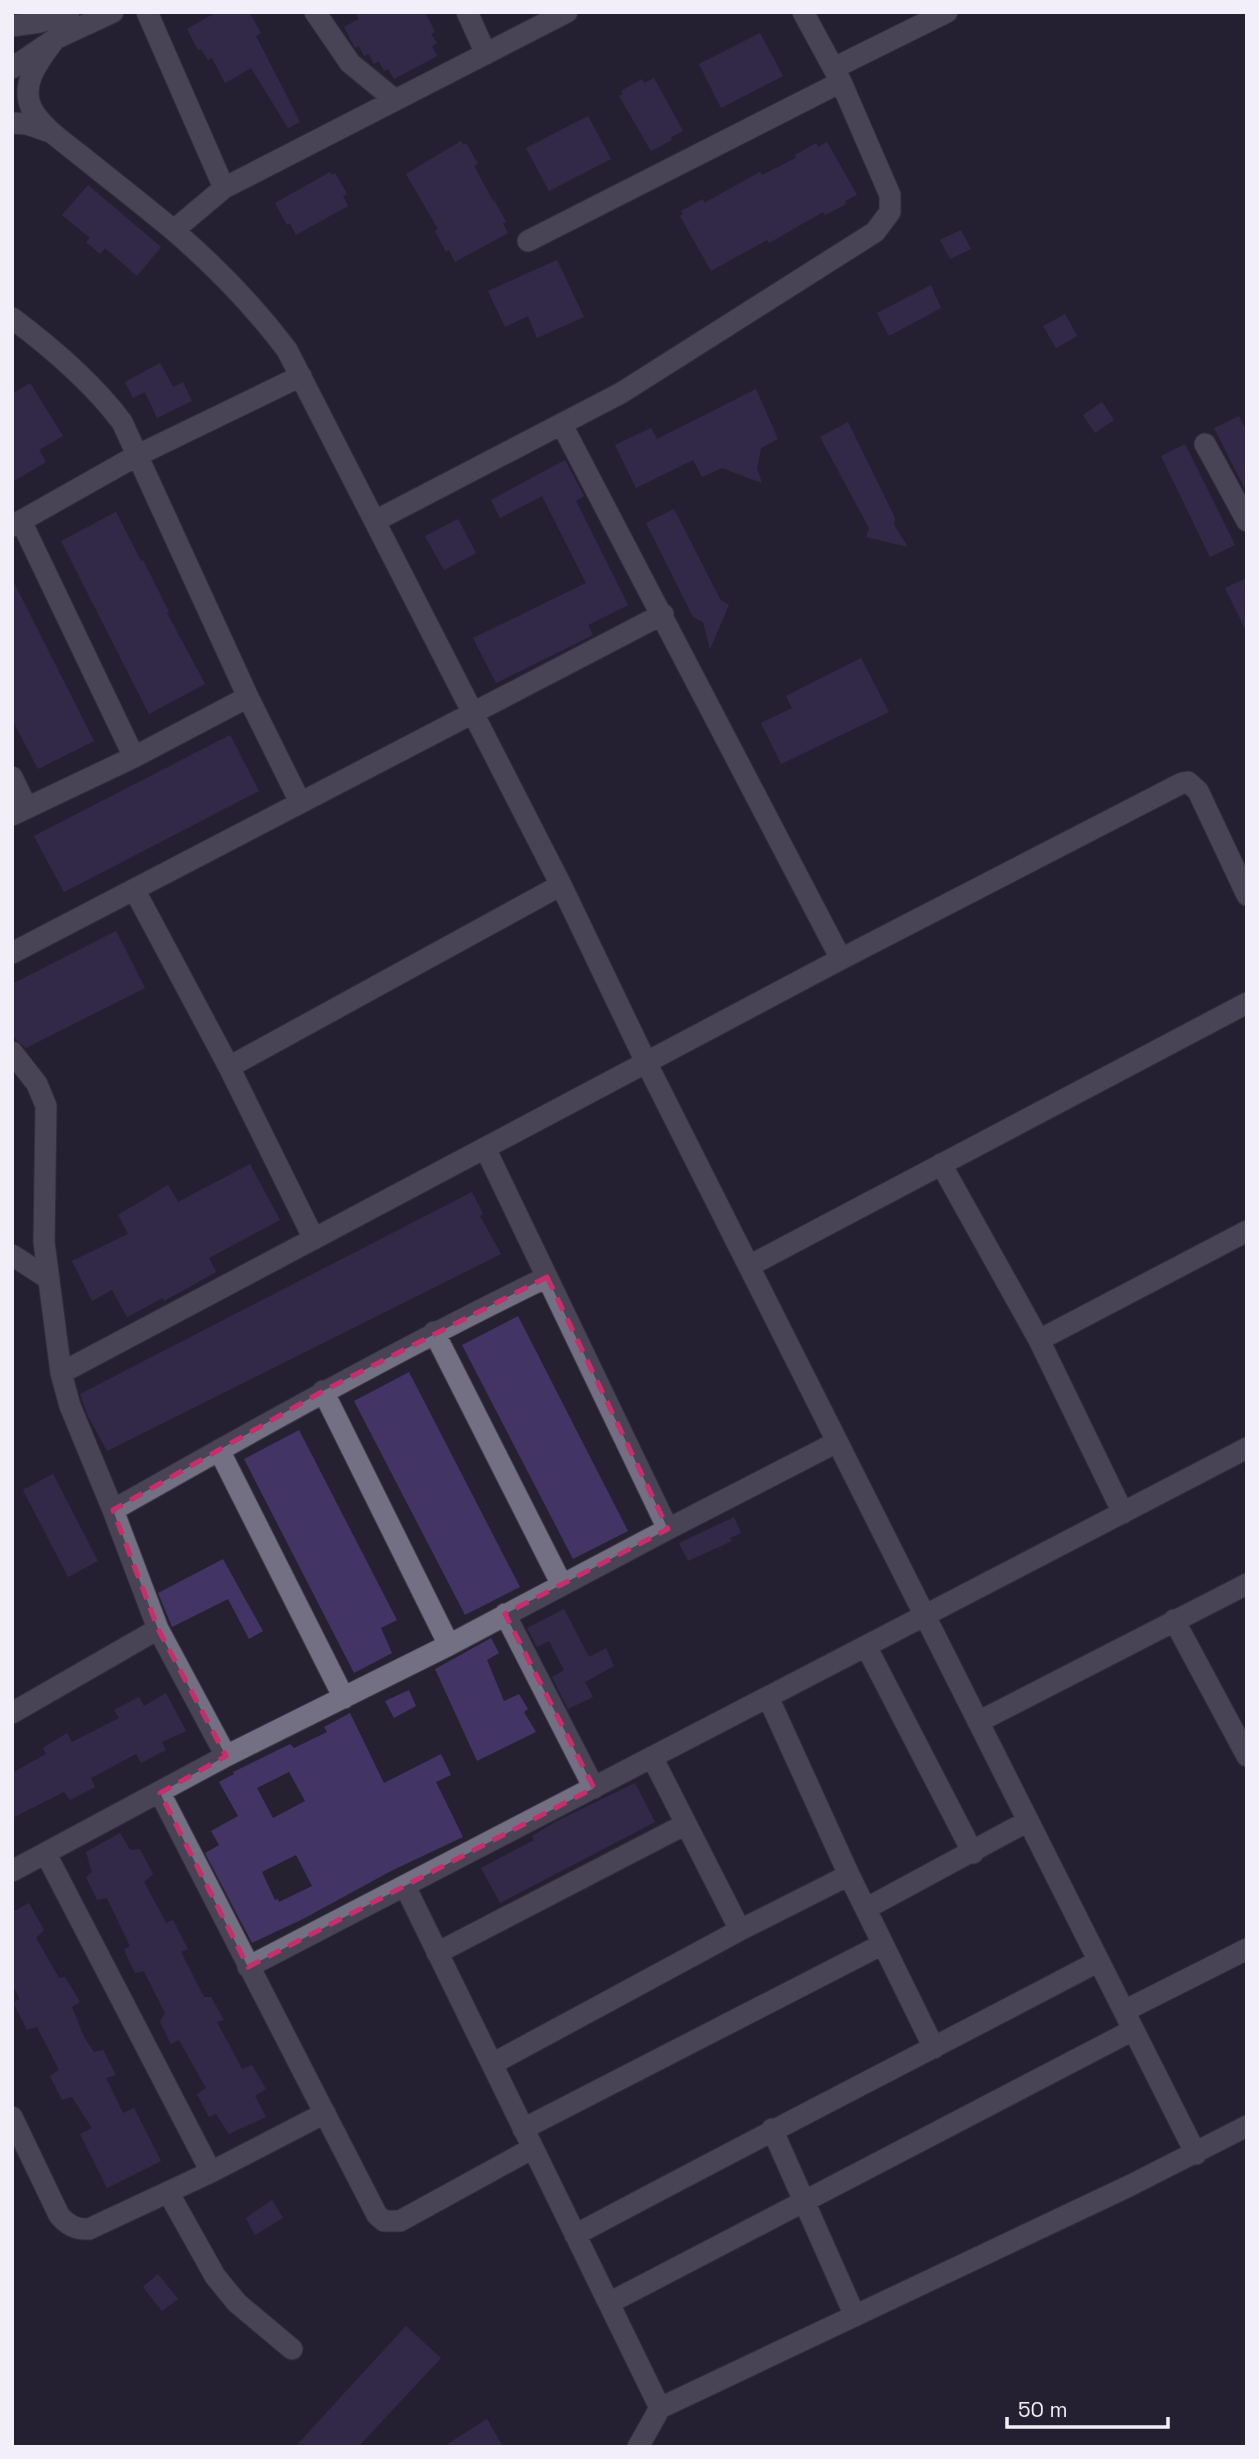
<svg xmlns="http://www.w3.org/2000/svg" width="1259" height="2459" font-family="'Space Grotesk',sans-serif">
	<rect width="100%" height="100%" fill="#252131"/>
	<!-- building -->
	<path fill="#433466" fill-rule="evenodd" d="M217 12H249L261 33 256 36 300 122 288 128 251 68 225 83 212 58 208 60 201 49 198 50 187 29Z
		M355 12H425L435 32 431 34 437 43 432 46 437 56 394 79 388 69 384 71 379 61 374 64 369 54 364 56 359 46 355 48 353 44 344 27 359 19Z
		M760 33 783 76 721 108 699 64Z
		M654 78 683 131 671 137 672 140 651 151 619 96 623 94 621 91 642 79 644 83Z
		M588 116 611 159 549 191 526 148Z
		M461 141 463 145 466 143 478 164 474 166 493 201 494 200 506 222 503 223 508 233 455 262 449 250 446 252 435 231 438 229 406 174Z
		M827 142 857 195 845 201 846 204 825 215 823 212 769 243 767 240 711 271 680 216 683 214 681 211 703 199 704 203 760 172 762 175 796 158 795 155 816 143 818 147Z
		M330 172 332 175 335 173 347 194 343 196 348 206 296 235 290 223 287 225 275 203Z
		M88 185 161 247 137 276 105 248 100 254 86 242 90 238 62 215Z
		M961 230 971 249 950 259 940 240Z
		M557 260 584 317 537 338 528 316 505 327 488 291Z
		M931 285 941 308 889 336 877 313Z
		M1065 314 1077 336 1056 348 1043 326Z
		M160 363 173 387 183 382 192 401 157 418 145 392 133 398 125 382Z
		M30 383 63 436 39 450 46 462 12 482V394Z
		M756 389 778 439 761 448 757 468 762 483 722 468 702 477 693 460 636 488 615 445 651 428 657 439Z
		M1102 402 1114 420 1095 433 1083 415Z
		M1239 416 1247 432V493L1214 428Z
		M848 422 895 518 894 525 908 547 866 537 869 528 820 437Z
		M1185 444 1235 545 1210 557 1161 456Z
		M565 460 584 496 576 501 628 605 588 625 593 635 496 683 473 638 586 583 542 496 500 518 491 500Z
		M674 509 720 599 729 605 710 649 703 622 693 617 646 523Z
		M116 512 141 561 143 560 169 612 167 613 205 684 149 714 61 541Z
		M458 519 476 553 444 570 425 536Z
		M1247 578V633L1225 588Z
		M12 579 94 741 38 769 12 719Z
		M861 658 889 712 781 764 761 723 792 708 786 696Z
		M230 735 259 791 64 892 34 836Z
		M116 931 145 988 26 1048 16 1040 12 1032V984Z
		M250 1164 280 1220 209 1258 216 1272 164 1301 163 1298 127 1317 112 1290 92 1301 72 1261 128 1234 118 1215 168 1185 178 1202Z
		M472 1192 483 1214 480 1216 501 1254 107 1451 88 1416 80 1394Z
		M518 1316 628 1531 573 1559 462 1345Z
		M409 1372 520 1587 465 1615 354 1401Z
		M299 1430 397 1620 381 1628 392 1653 354 1673 244 1459Z
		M53 1474 98 1561 68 1577 23 1490Z
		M734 1517 741 1533 730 1538 732 1541 688 1561 679 1543Z
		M223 1559 263 1631 249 1639 228 1599 172 1627 158 1593Z
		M564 1609 589 1657 606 1648 614 1666 585 1682 593 1697 568 1709 552 1677 564 1670 549 1641 537 1647 527 1628Z
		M491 1638 499 1653 487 1660 504 1701 519 1694 528 1709 524 1712 536 1732 477 1761 435 1669Z
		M409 1690 416 1706 394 1718 385 1701Z
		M166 1693 186 1731 162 1742 166 1750 141 1763 136 1754 91 1778 95 1787 70 1800 64 1792 12 1818V1773L46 1754 43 1748 67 1733 72 1742 119 1718 114 1710 139 1697 144 1706Z
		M350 1713 384 1783 441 1754 451 1775 436 1782 463 1837 391 1871 303 1919 252 1943 205 1853 219 1845 211 1831 238 1816 219 1782 234 1774 233 1772 290 1744 294 1748 327 1732 324 1727ZM289 1772 305 1801 273 1818 257 1788ZM296 1855 312 1886 279 1902 278 1899 275 1900 262 1872Z
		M635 1783 655 1822 500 1903 481 1868 534 1840 532 1836 555 1822Z
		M120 1833 130 1850 140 1849 153 1874 144 1882 166 1923 173 1920 188 1949 181 1952 204 1997H211L224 2020 217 2022 242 2069 252 2065 266 2089 255 2096 266 2117 229 2134 216 2114 209 2117 197 2094 206 2088 179 2040 171 2044 160 2022 165 2013 144 1971 135 1973 124 1950 130 1946 107 1898 97 1900 86 1877 92 1872 86 1852Z
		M29 1903 44 1930 36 1938 59 1978 65 1977 80 2002 72 2007 84 2037 94 2052 103 2050 116 2075 106 2078 123 2113 134 2108 161 2161 107 2188 80 2134 92 2128 72 2097 62 2100 50 2076 59 2070 52 2056 37 2027 27 2030 13 2002 20 1999 12 1984V1912Z
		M272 2200 283 2218 255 2235 246 2218Z
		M158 2274 178 2299 162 2311 143 2287Z
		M406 2326 441 2358 358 2447H295Z
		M487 2419 503 2447H443Z"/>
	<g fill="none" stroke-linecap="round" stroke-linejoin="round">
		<!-- minor casing -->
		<g stroke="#413d4a" stroke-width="23">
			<path id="minor" d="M147 12 224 188
				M315 12 350 63 395 100
				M467 12 486 54
				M12 26 40 22 69 12
				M55 39C40 59 18 85 33 111 44 129 64 142 80 155 111 180 142 204 172 229 214 265 254 306 287 350L561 885 646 1062 1196 2154
				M12 68 55 39 113 12
				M834 68 947 12
				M12 123 27 124 50 132
				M174 230 224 188 567 12
				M528 241 841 82
				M12 318C52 348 92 382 122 422L248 697 300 802
				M562 425 841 959
				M1205 444 1247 521
				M21 521 134 757
				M375 521 621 393 875 232 890 212V195L841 82 803 12
				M12 526 136 456 301 376
				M12 777 27 808
				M12 815 134 757 248 697
				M135 891 229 1067 314 1239
				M12 953 663 614
				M12 1052 37 1084 46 1106 44 1242 61 1373 70 1406 113 1510 158 1629 226 1756
				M229 1067 561 885
				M485 1148 668 1529
				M941 1164 1039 1340 1123 1513
				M12 1255 49 1279
				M749 1266 1247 1003
				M434 1332 562 1585
				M1039 1340 1247 1231
				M61 1373 841 959 1182 783 1188 782 1198 791 1247 895
				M323 1391 449 1645
				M219 1450 344 1698
				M113 1510C256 1429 399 1349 547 1277
				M505 1614 594 1788
				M1174 1620 1247 1756
				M866 1646 973 1853
				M768 1697 849 1875 934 2048
				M12 1713 158 1629
				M978 1722 1247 1584
				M652 1757 740 1930
				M160 1793 377 2215 384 2221H400L533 2148
				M46 1854 211 2172
				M12 1871 226 1756 449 1645 668 1529 837 1442
				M405 1886 660 2408
				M867 1908 1028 1821
				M437 1953 686 1824
				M248 1967 1247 1448
				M1124 2011 1247 1949
				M492 2064 740 1930 849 1875
				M12 2117 59 2215C67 2225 76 2230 89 2229L211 2172 325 2113
				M523 2129 883 1944
				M772 2129 855 2316
				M168 2192 215 2276 237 2303 292 2349
				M575 2235C749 2142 924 2053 1099 1961
				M609 2303 1133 2030
				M638 2447 660 2408 1129 2186 1247 2126"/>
		</g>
		<!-- minor -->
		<use href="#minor" stroke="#747083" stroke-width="21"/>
	</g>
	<!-- marked area -->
	<path d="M0 0H1259V2459H0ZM547 1277 668 1529 505 1614 594 1788 248 1967 160 1793 226 1756 158 1629 113 1510 323 1391Z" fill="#252131" fill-opacity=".55" fill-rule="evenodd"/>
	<path fill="none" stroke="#c72e6b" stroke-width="5" stroke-dasharray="14 9" stroke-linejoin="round" d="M547 1277 668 1529 505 1614 594 1788 248 1967 160 1793 226 1756 158 1629 113 1510 323 1391Z"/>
	<!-- border -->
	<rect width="1259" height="2459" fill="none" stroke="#f2effa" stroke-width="28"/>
	<!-- scale -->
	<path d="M1007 2417v10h161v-10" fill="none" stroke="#f2effa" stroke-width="3.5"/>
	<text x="1018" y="2417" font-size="21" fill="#f2effa" stroke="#252131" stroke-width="5" paint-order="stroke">50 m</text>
</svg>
